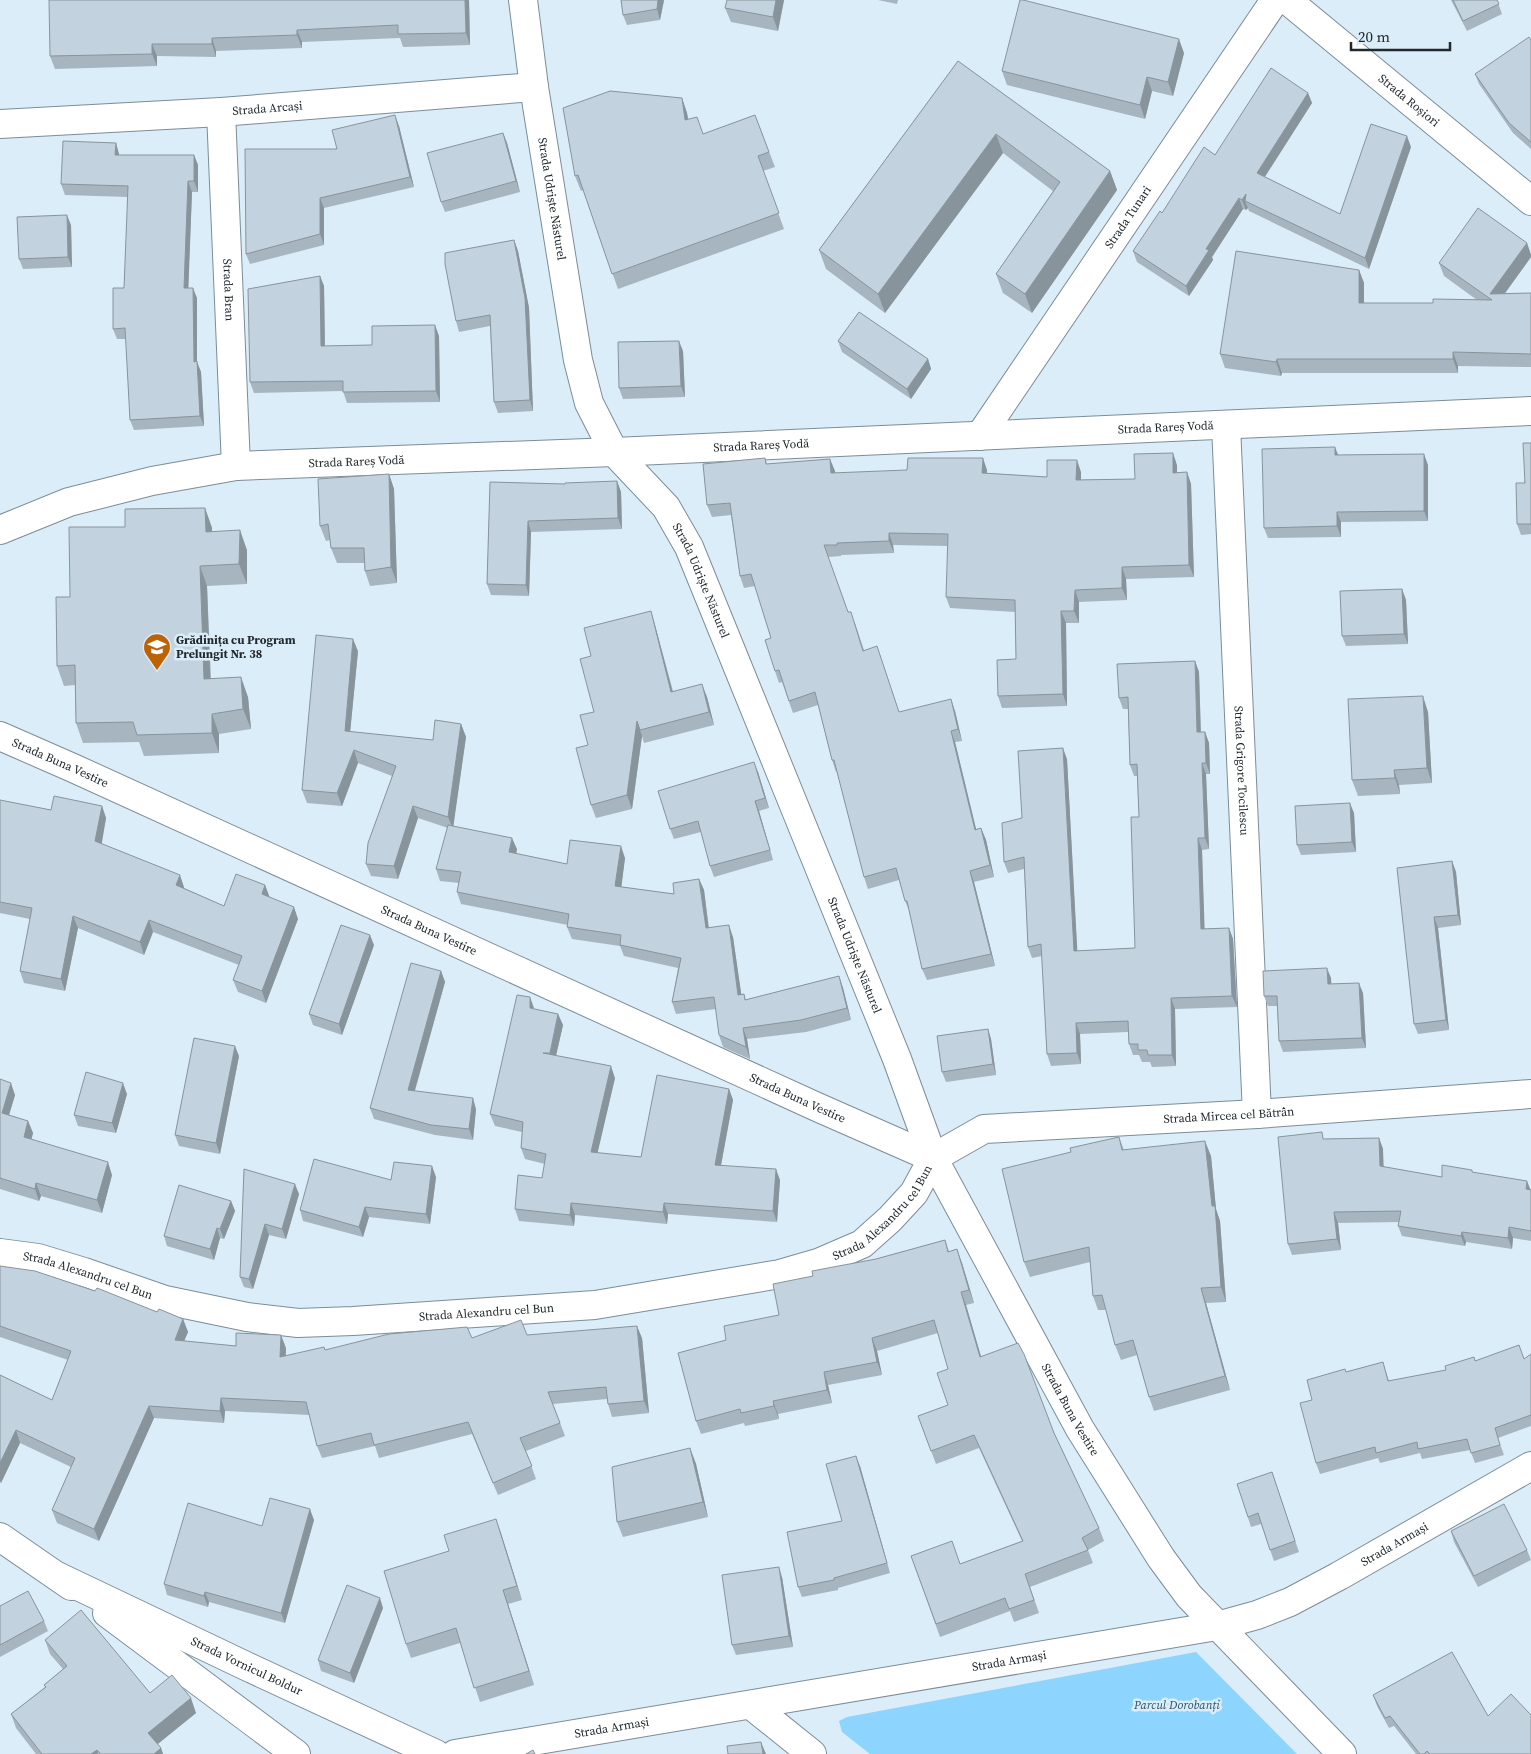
<svg xmlns="http://www.w3.org/2000/svg" width="1531" height="1754" font-family="'Source Serif 4',serif">
	<rect width="100%" height="100%" fill="#dbedf8"/>
	<!-- green -->
	<path fill="#8dd4fe" d="M1196 1652 1297 1754H870L842 1732 839 1721 847 1717Z"/>
	<g fill="none" stroke-linecap="round" stroke-linejoin="round">
		<!-- minor casing -->
		<g stroke="#7c8d97" stroke-width="30">
			<g id="minor">
				<path id="s1" d="M523 0 534 87 578 360 589 403 614 452 666 507 689 547 897 1059 933 1158 1080 1429 1161 1558 1189 1596 1342 1754"/>
				<path id="s2" d="M1287 0 1531 201"/>
				<path id="s3" d="M221 112 236 466"/>
				<path id="s4" d="M0 124 221 112 534 87"/>
				<path id="s5" d="M1226 426 1257 1114"/>
				<path id="s6" d="M980 436 1275 0"/>
				<path id="s7" d="M0 530 69 502 152 481 236 466 614 452 1531 411"/>
				<path id="s8" d="M0 736 73 768 817 1107 933 1158"/>
				<path id="s9" d="M933 1158 984 1129 1257 1114 1531 1094"/>
				<path id="s10" d="M0 1253 38 1258 84 1272 165 1300 247 1317 298 1323 353 1321 595 1305 780 1274 818 1263 862 1244 890 1219 914 1193 933 1158"/>
				<path d="M0 1537 71 1586"/>
				<path id="s11" d="M57 1576 246 1666 436 1754"/>
				<path d="M107 1613 296 1754"/>
				<path d="M751 1705 812 1754"/>
				<path id="s12" d="M455 1754 1217 1626 1257 1615 1290 1602 1339 1576 1531 1466"/>
			</g>
		</g>
		<!-- minor -->
		<use href="#minor" stroke="#fff" stroke-width="28"/>
	</g>
	<!-- wall -->
	<path fill="#a7b5c0" d="M469 0 470 45 403 47 400 38 302 42V48L216 51V57L157 56V66L55 69 50 56Z
		M621 0H664L660 20 627 25 623 15Z
		M727 0H784L778 31 731 22 725 8Z
		M878 0H898L897 4Z
		M1451 0H1497L1502 14 1467 31Z
		M1531 40V149L1513 133 1479 84 1475 74Z
		M1184 53 1173 96 1152 91 1145 119 1007 85 1002 71Z
		M958 61 1110 171 1117 190 1032 313 1003 293 996 274 1053 191 1003 153 885 313 826 269 819 250Z
		M1308 93 1312 103 1265 177 1340 214 1411 147 1369 269 1249 211 1248 208 1246 210 1243 209 1212 257 1213 260 1189 296 1137 262 1133 251 1162 213 1215 155Z
		M682 98 687 113 688 119 703 134 755 115 775 167 763 171 784 229 618 289 583 190 581 191 575 176Z
		M399 126 414 187 324 208V245L250 264 246 254 337 149Z
		M503 133 507 143 520 192 445 212 441 202Z
		M116 143 119 155H194L198 165V192H192L188 288 197 298V362L201 372 204 426 134 430 130 420 126 339H117L113 329 124 288 128 197 65 195 61 184Z
		M71 225 72 267 23 269 19 259Z
		M514 240 518 251 529 308 533 411 498 413 494 402 490 326 459 332 456 321Z
		M1527 243 1531 255V257L1505 293H1531V367L1458 366V373H1282L1281 376 1225 368 1220 354 1359 270 1364 283V303H1433L1477 300 1444 276 1439 263Z
		M320 276 324 286 325 346 372 345 439 336 440 402 347 403 343 391 254 393 250 382Z
		M838 341 928 359 931 369 911 399 842 352Z
		M683 351 685 397 623 399 619 388Z
		M1531 443V534L1521 535 1517 524Z
		M1338 455 1428 465V521L1341 522V537L1268 538 1264 528Z
		M765 458 767 464 830 459 835 473 987 470V473L1047 477 1081 472V480L1135 479 1177 465V473L1187 472 1191 484 1194 577 1126 579 1127 600 1079 602V623H1066L1067 706 1002 708 998 696 1016 659 1015 612 950 608 946 597 948 546 893 545 894 553 841 555V556L828 557 848 612 855 623 864 650 899 712 955 711 962 741 955 742 976 829 981 828 986 840 994 877 974 882 995 966 927 980 922 969 910 913 905 901 899 880 868 889 864 877 837 772H836L832 760 818 705 793 713 782 682 779 683 775 671 771 638 755 586 744 588 740 576 731 515 712 517 707 505Z
		M389 474 394 489 397 583 370 586 365 571 364 563H337L331 548 330 540 326 541 320 526Z
		M617 481 621 492 622 529 531 532 529 596 491 595 487 584 490 482 565 484Z
		M205 508 212 528V532L247 550V584L207 586 211 678 248 697 251 729 219 734V753L144 756 139 742 83 743 76 723 75 685 64 686 57 666 70 597 125 527Z
		M1402 589 1406 600 1408 644 1346 646 1342 636Z
		M651 611 655 625 673 691 707 697 714 725 644 743 642 736 632 809 596 818 591 805 588 745 594 712 591 656Z
		M358 651 350 732 433 740 461 724 466 737 453 826 517 849 516 854 567 864 625 858 621 887 674 894 699 879 704 890 709 928 733 937 741 994H744L746 1000 839 976 843 988 851 1020 806 1032 747 1039 750 1059 723 1047 719 1035 716 1009 676 1014 672 1002 678 968 624 956 620 946 572 939 567 927 568 925 461 904 457 892 459 883 440 881 436 869 448 828 418 818 398 879 371 876 366 864 392 776 358 763 342 806 307 803 302 790Z
		M1195 661 1199 672 1201 732H1205L1209 743 1210 774H1206L1209 849 1202 850 1204 929 1229 928 1233 939 1237 1007 1175 1009 1176 1066 1152 1067 1150 1062H1142L1139 1055H1133L1129 1044 1128 1032 1080 1034 1081 1064 1051 1066 1047 1054 1042 956 1032 958 1028 947 1024 869 1008 873 1004 862 1022 818 1067 759 1077 951 1135 948 1139 817 1137 776H1134L1130 765 1128 709H1123L1119 698Z
		M1428 712 1432 783 1399 785 1400 794 1358 796 1352 780Z
		M758 772 769 808 759 811 773 860 714 877 710 866 701 832 674 839 670 829Z
		M0 802 51 810 102 806 106 818 101 844 184 887V888L224 906 265 885 269 897 298 919 266 1003 238 992 233 980 239 965 153 932 144 955 78 928 65 991 24 983 20 971 30 919 0 913Z
		M1354 813 1356 852 1301 855 1297 845Z
		M1452 861 1456 872 1461 925 1438 928 1449 1030 1418 1034 1414 1024 1397 868Z
		M374 945 342 1035 313 1025 309 1014Z
		M441 971 445 982 415 1091 476 1109 473 1140 435 1135 374 1119 370 1108Z
		M1331 978V984L1363 993 1366 1048 1283 1052 1279 1041 1277 1006H1268L1264 996Z
		M534 1009 558 1014 563 1025 556 1056 615 1078 597 1153 641 1157 729 1089 733 1100 721 1165 780 1180 777 1222 668 1214 667 1224 575 1215 574 1226 519 1221 515 1209 542 1178 545 1164 525 1159 521 1148 522 1132 495 1126 490 1114Z
		M988 1029 991 1039 996 1075 946 1082 942 1072Z
		M239 1056 220 1154 179 1146 175 1135Z
		M0 1079 15 1095 9 1115 28 1121 33 1133 31 1139 112 1175 102 1213 41 1196 39 1201 0 1189Z
		M127 1094 116 1133 78 1126 74 1115Z
		M1119 1137 1124 1150 1211 1156 1216 1209 1220 1221 1226 1302 1206 1303 1230 1390 1154 1411 1149 1397 1137 1355 1121 1360 1115 1345 1106 1310H1098L1093 1296 1090 1262 1030 1277 1024 1262 1071 1152Z
		M1379 1138 1383 1149V1167L1442 1177 1473 1173 1531 1190V1241L1513 1238 1512 1249 1466 1242 1465 1246 1402 1236 1398 1226 1399 1222 1338 1223 1341 1250 1292 1255 1288 1244 1324 1139Z
		M244 1169 299 1194 286 1239 269 1235 253 1289 244 1287 240 1277Z
		M436 1177 430 1224 369 1217 363 1237 303 1221 300 1210 391 1180Z
		M231 1201 235 1211 224 1239 220 1238 214 1260 167 1246 164 1236Z
		M945 1240 949 1251 962 1263 974 1303 966 1305 981 1357 1054 1433 1099 1528 1104 1541 1088 1550 1093 1563 1030 1587 1039 1613 1014 1622 1010 1611 940 1637 911 1556 960 1564 1022 1541 979 1448 936 1464 918 1416 948 1405V1369L938 1333 877 1351 882 1375 828 1385 832 1403 778 1414 779 1419 745 1426 744 1423 701 1434 696 1421 726 1340 779 1315 813 1276Z
		M0 1266 183 1319 188 1332 184 1341 236 1346 286 1348V1356L325 1350 472 1338 527 1335 642 1338 649 1413 612 1417 608 1404 607 1399 553 1404 565 1436 526 1451 536 1479 498 1495 472 1434 379 1458 375 1446 322 1458 317 1446 310 1415 225 1411 224 1423 154 1418 99 1541 57 1523 52 1510 71 1467 20 1443 1 1483 0 1482V1375L52 1400 68 1360 0 1337Z
		M1531 1354V1426L1498 1438 1504 1455 1475 1463 1470 1450 1422 1459 1420 1453 1380 1463 1378 1458 1320 1474 1316 1463 1312 1400 1346 1372 1383 1362 1389 1381 1446 1370 1475 1361 1524 1359Z
		M690 1448 696 1464 708 1517 623 1537 617 1522Z
		M860 1466 890 1573 838 1588V1590L802 1597 798 1587 842 1521Z
		M1272 1472 1299 1552 1274 1561 1261 1524 1251 1527 1237 1484Z
		M496 1519 522 1600 508 1604 534 1685 480 1702 460 1643 411 1658 406 1644 449 1551Z
		M314 1520 285 1623 209 1602 208 1607 167 1595 164 1584 262 1526Z
		M1451 1531 1527 1550 1531 1560 1478 1587 1454 1542Z
		M782 1577 793 1647 736 1655 732 1645Z
		M0 1606 44 1621 48 1631 0 1657Z
		M383 1608 354 1683 321 1671 318 1660Z
		M45 1640 150 1693 196 1713 157 1744 161 1748 163 1754H36L16 1728 11 1714 45 1687 44 1685 63 1669 50 1654Z
		M1373 1695 1488 1716 1531 1754H1416L1394 1726 1389 1728 1377 1706Z"/>
	<!-- shaded-wall -->
	<path fill="#88949c" d="M465 0H469L470 45 466 33Z
		M658 0H664L660 20 657 9Z
		M776 0H784L778 31 773 17Z
		M297 30 302 42V48L297 35Z
		M212 38 216 51V57L212 44Z
		M1179 39 1184 53 1173 96 1168 82Z
		M152 44 157 56V66L152 54Z
		M1147 77 1152 91 1145 119 1140 105Z
		M1308 93 1312 103 1260 184 1257 173Z
		M682 98 687 113 691 135 685 120Z
		M395 115 399 126 414 187 410 177Z
		M503 133 507 143 520 192 516 181Z
		M996 134 1003 153 885 313 878 294Z
		M1407 136 1411 147 1369 269 1365 258Z
		M116 143 119 154V165L115 155Z
		M194 155 198 165V192L194 181Z
		M1110 171 1117 190 1032 313 1025 294Z
		M188 181 192 192 188 298 184 288Z
		M1246 194 1245 201 1248 208 1246 210 1242 200Z
		M320 198 324 208V245L320 234Z
		M1239 198 1243 209 1212 257 1213 260 1189 296 1186 286 1206 249Z
		M67 215 71 225 72 267 68 257Z
		M514 240 518 251 529 308 533 411 530 400Z
		M1527 243 1531 255V257L1495 307 1490 294Z
		M1359 270 1364 283V317L1359 303Z
		M320 276 324 286 325 356 321 346Z
		M193 288 197 298V362L201 372 204 426 200 416 194 362Z
		M435 325 439 336 440 402 436 391Z
		M679 341 683 351 685 397 681 386Z
		M1453 352 1458 366V373L1453 359Z
		M928 359 931 369 911 399 907 389Z
		M1277 359 1282 373 1281 376 1276 362Z
		M1335 447 1339 457 1335 455Z
		M1173 453 1177 465V484L1173 473Z
		M1424 454 1428 465V521L1424 511Z
		M983 458 987 470 986 484 982 473Z
		M830 459 835 471 836 484 831 473Z
		M1077 460 1081 472V492L1076 480Z
		M1187 472 1191 484 1194 577 1189 565Z
		M389 474 394 489 397 583 391 567Z
		M617 481 621 492 622 529 618 518Z
		M205 508 212 528 213 552 206 532Z
		M1337 512 1341 522V537L1337 526Z
		M528 521 531 532 529 596 526 585Z
		M240 530 247 550V584L239 564Z
		M889 533 893 545 894 553 889 541Z
		M200 566 207 586 211 699 204 679Z
		M1122 567 1126 579 1127 600 1122 588Z
		M1402 589 1406 600 1408 644 1404 634Z
		M1075 590 1079 602V623L1074 611Z
		M651 611 655 625 676 705 671 692Z
		M1061 611 1066 623 1067 706 1063 694Z
		M353 639 358 651 349 744 345 731Z
		M1195 661 1199 672 1201 743 1197 732Z
		M241 677 248 697 251 729 243 709Z
		M702 684 707 697 714 725 709 712Z
		M1423 696 1428 712 1432 783 1427 768Z
		M951 699 955 711 962 741 958 729Z
		M212 714 219 734V753L212 733Z
		M637 721 642 736 632 809 627 795Z
		M461 724 466 737 453 829 448 817Z
		M951 731 955 742 979 841 975 830Z
		M1205 732 1209 743 1210 774 1206 763Z
		M1063 748 1067 759 1078 963 1074 951Z
		M354 750 358 763 342 806 337 793Z
		M754 762 758 772 769 808 765 798Z
		M1202 763 1206 774 1209 849 1205 838Z
		M1394 770 1399 785 1400 794 1395 778Z
		M755 801 759 811 773 860 770 850Z
		M1350 803 1354 813 1356 852 1352 842Z
		M102 806 106 818 100 854 95 841Z
		M413 806 418 818 398 879 394 866Z
		M981 828 986 840 994 877 990 865Z
		M512 838 517 849 514 864 509 852Z
		M1198 838 1202 850 1205 940 1201 929Z
		M621 846 625 858 620 898 615 886Z
		M1452 861 1456 872 1461 925 1458 915Z
		M970 871 974 882 995 966 991 954Z
		M180 875 184 887 180 897 176 885Z
		M699 879 704 890 710 940 706 928Z
		M265 885 270 898 262 894Z
		M294 907 298 919 266 1003 262 991Z
		M73 916 78 928 65 991 61 979Z
		M1434 917 1438 928 1449 1030 1446 1020Z
		M149 920 153 932 144 955 140 942Z
		M729 925 733 937 743 1006 738 995Z
		M1229 928 1233 939 1237 1007 1232 996Z
		M370 935 374 945 342 1035 339 1024Z
		M1327 968 1331 978 1332 995 1328 984Z
		M441 971 445 982 412 1100 408 1090Z
		M839 976 843 988 851 1020 847 1008Z
		M1359 983 1363 993 1366 1048 1362 1038Z
		M530 997 534 1008H530Z
		M1171 998 1175 1009 1176 1066 1172 1055Z
		M558 1014 563 1025 554 1064 550 1053Z
		M1076 1023 1080 1034 1081 1064 1077 1053Z
		M743 1028 747 1039 750 1059 746 1047Z
		M988 1029 991 1039 996 1075 993 1064Z
		M235 1046 239 1056 220 1154 216 1143Z
		M611 1066 615 1078 595 1164 591 1152Z
		M11 1083 15 1095 6 1125 2 1113Z
		M123 1083 127 1094 116 1133 112 1123Z
		M729 1089 733 1100 719 1176 715 1165Z
		M473 1098 476 1109 473 1140 469 1129Z
		M28 1121 33 1133 29 1150 24 1137Z
		M1379 1138 1383 1149 1384 1176 1380 1166Z
		M1205 1141 1211 1156 1216 1209 1220 1221 1226 1302 1221 1287 1212 1206Z
		M108 1162 112 1175 102 1213 97 1200Z
		M432 1166 436 1177 430 1224 426 1214Z
		M776 1169 780 1180 777 1222 773 1211Z
		M1527 1181 1531 1191 1526 1189Z
		M36 1183 41 1196 39 1201 35 1189Z
		M295 1184 299 1194 286 1239 282 1229Z
		M231 1201 235 1211 224 1239 220 1229Z
		M571 1203 575 1215 574 1226 570 1215Z
		M664 1203 668 1214 667 1224 663 1212Z
		M365 1207 369 1217 363 1237 359 1227Z
		M1334 1212 1338 1223 1341 1250 1337 1239Z
		M265 1224 269 1235 253 1289 249 1279Z
		M1509 1227 1513 1238 1512 1249 1508 1238Z
		M217 1228 220 1238 214 1260 210 1249Z
		M1462 1232 1466 1242 1465 1246 1461 1236Z
		M957 1249 962 1263 974 1303 969 1290Z
		M1201 1288 1206 1303 1230 1390 1225 1376Z
		M961 1292 966 1305 985 1370 980 1357Z
		M183 1319 188 1332 179 1353 175 1340Z
		M637 1326 642 1338 649 1413 644 1401Z
		M281 1335 286 1348 285 1370 280 1357Z
		M872 1338 877 1351 882 1375 877 1362Z
		M824 1372 828 1385 832 1403 827 1390Z
		M221 1398 225 1411 224 1423 220 1411Z
		M773 1401 778 1414 779 1419 774 1406Z
		M149 1406 154 1418 99 1541 94 1529Z
		M16 1430 20 1443 1 1483 0 1480V1463Z
		M690 1448 696 1464 708 1517 703 1502Z
		M856 1456 860 1466 890 1573 887 1563Z
		M310 1509 314 1520 285 1623 281 1613Z
		M496 1519 501 1533 522 1600 517 1586Z
		M779 1567 782 1577 793 1647 789 1636Z
		M503 1590 508 1604 534 1685 529 1671Z
		M205 1592 209 1602 208 1607 204 1596Z
		M380 1598 383 1608 354 1683 350 1673Z
		M191 1698 196 1713 153 1748 148 1733Z
		M761 1742 766 1754H763Z
		M161 1748 163 1754H154Z
		M97 1750 98 1754H91Z"/>
	<!-- building -->
	<path fill="#c2d3df" stroke="#88949c" d="M49 0H465L466 33 398 34V25L297 30V35L212 38V44H152V54L50 56Z
		M621 0H658L657 9 623 15Z
		M727 0H776L773 17 725 8Z
		M1020 0H1023L1179 39 1168 82 1147 77 1140 105 1002 71Z
		M1453 0H1497L1499 4 1463 21Z
		M1529 37 1531 40V142L1509 123 1475 74Z
		M958 61 1110 171 1025 294 996 274 1060 182 996 134 878 294 819 250Z
		M1271 68 1308 93 1257 173 1340 214 1371 124 1407 136 1365 258 1245 201 1246 194 1242 200 1239 198 1206 249 1209 250 1186 286 1133 251 1160 211 1162 213 1204 147 1215 155Z
		M610 91 682 98 685 120 697 117 703 134 755 115 769 152 758 156 779 213 612 274 578 175 575 176 563 108Z
		M395 115 410 177 320 198V234L246 254 245 149H337L332 130Z
		M503 133 516 181 441 202 427 153Z
		M63 141 116 143 115 155H194V181H188L184 288H193L194 362 197 361 200 416 130 420 125 328 113 329V288H124L128 186 61 184Z
		M1478 208 1527 243 1490 294 1531 293V354L1453 352V359H1277L1276 362 1220 354 1236 251 1359 270V303H1433V299L1492 300 1439 263Z
		M67 215 68 257 19 259 17 217Z
		M514 240 525 298 530 400 494 402 490 315 456 321 445 264V253Z
		M320 276 321 346 372 345V326L435 325 436 391 343 392V381L250 382 248 289Z
		M859 312 928 359 907 389 838 341Z
		M679 341 681 386 619 388 618 342Z
		M1523 443H1531V524H1517L1516 483H1525Z
		M1335 447V455L1424 454V511L1337 512V526L1264 528 1262 449Z
		M1173 453V473L1187 472 1189 565 1122 567V588L1075 590 1074 611H1061L1063 694 998 696 997 660 1016 659 1015 600 946 597 948 534 889 533V541L837 543V545H824L848 612H851L863 651 877 646 899 712 951 699 958 729 951 731 975 830 981 828 990 865 970 871 991 954 922 969 907 901H905L896 868 864 877 834 760H832L815 692 789 701 779 670 775 671 765 640 771 638 751 574 740 576 730 503 707 505 703 464 765 458 766 464 830 459 831 473 907 470 908 458H983L982 473 1047 477V460H1077L1076 480 1135 479 1134 454Z
		M389 474 391 567 365 571 364 548H331L328 524 320 526 318 479Z
		M617 481 618 518 528 521 526 585 487 584 490 482 565 484V483Z
		M205 508 206 532 240 530 239 564 200 566 204 679 241 677 243 709 212 714V733L137 735 133 722 76 723 75 665 57 666 56 597H70L69 527H125V509Z
		M1402 589 1404 634 1342 636 1340 591Z
		M651 611 671 692 702 684 709 712 640 730 637 721 627 795 591 805 576 748 588 745 580 715 594 712 580 659 591 656 584 628Z
		M316 635 353 639 345 731 433 740 435 720 461 724 448 817 413 806 394 866 366 864 368 843 396 766 354 750 337 793 302 790Z
		M1195 661 1197 732H1205L1206 763H1202L1205 838H1198L1201 929 1229 928 1232 996 1171 998 1172 1055H1148L1147 1050H1138V1044H1129L1128 1021 1076 1023 1077 1053 1047 1054 1041 944 1028 947 1024 857 1004 862 1002 823 1022 818 1018 751 1063 748 1074 951 1135 948 1131 817H1139L1137 764 1130 765 1128 697 1119 698 1117 664Z
		M1423 696 1427 768 1394 770 1395 778 1352 780 1348 699Z
		M754 762 765 798 755 801 770 850 710 866 698 821 670 829 658 791Z
		M54 796 102 806 95 841 180 875 176 885 224 906 236 874 265 885 262 894 294 907 262 991 233 980 242 956 149 920 140 942 73 916 61 979 20 971 32 908 0 902V800L51 810Z
		M1350 803 1352 842 1297 845 1295 806Z
		M448 825 512 838 509 852 567 864 570 840 621 846 615 886 674 894 673 883 699 879 706 928 729 925 738 995 744 994 745 1000 839 976 847 1008 801 1020 743 1028 746 1047 719 1035 714 997 672 1002 681 958 620 945 621 935 567 927 569 914 457 892 461 872 436 869Z
		M1452 861 1458 915 1434 917 1446 1020 1414 1024 1397 868Z
		M341 925 370 935 339 1024 309 1014Z
		M411 963 441 971 408 1090 473 1098 469 1129 431 1125 370 1108Z
		M1327 968 1328 984 1359 983 1362 1038 1279 1041 1277 996H1264L1263 971Z
		M517 995 530 997V1008L558 1014 550 1053H543L611 1066 591 1152 641 1157 657 1075 729 1089 715 1165 776 1169 773 1211 664 1203 663 1212 571 1203 570 1215 515 1209 518 1175 542 1178 546 1154 521 1148 523 1122 490 1114Z
		M988 1029 993 1064 942 1072 937 1036Z
		M194 1038 235 1046 216 1143 175 1135Z
		M86 1072 123 1083 112 1123 74 1115Z
		M0 1079 11 1083 2 1113 28 1121 24 1137 108 1162 97 1200 36 1183 35 1189 0 1178Z
		M1322 1132 1323 1139 1379 1138 1380 1166 1442 1177V1165L1472 1170V1172L1527 1181 1526 1189 1531 1190V1231L1509 1227 1508 1238 1462 1232 1461 1236 1398 1226 1401 1211 1334 1212 1337 1239 1288 1244 1278 1137Z
		M1119 1137 1122 1150 1205 1141 1212 1206H1215L1221 1287 1201 1288 1225 1376 1149 1397 1133 1340 1115 1345 1102 1295 1093 1296 1089 1247 1024 1262 1002 1169 1071 1152 1070 1148Z
		M314 1159 391 1180 394 1162 432 1166 426 1214 365 1207 359 1227 300 1210Z
		M244 1169 295 1184 282 1229 265 1224 249 1279 240 1277Z
		M179 1185 231 1201 220 1229 217 1228 210 1249 164 1236Z
		M945 1240 948 1252 957 1249 969 1290 961 1292 980 1357 1018 1343 1024 1354 1054 1433 1099 1528 1082 1538 1088 1550 1025 1574 1034 1600 1009 1609 1005 1598 936 1624 911 1556 952 1541 960 1564 1023 1541 974 1435 931 1451 918 1416 948 1405 937 1373 948 1369 934 1320 872 1338 877 1362 824 1372 827 1390 773 1401 774 1406 741 1413 740 1409 696 1421 678 1353 726 1340 724 1326 779 1315 773 1284 813 1276 812 1271 876 1259Z
		M0 1266 35 1271 95 1291 97 1288 157 1312 159 1309 183 1319 175 1340 236 1346V1333L281 1335 280 1357 324 1347 325 1350 389 1334 467 1327 472 1338 521 1320 527 1335 637 1326 644 1401 608 1404 606 1387 548 1392 560 1423 520 1438 532 1466 493 1483 468 1422 374 1445 371 1433 317 1446 306 1402 221 1398 220 1411 149 1406 94 1529 52 1510 75 1458 16 1430 0 1463V1375L52 1400 71 1351 0 1326Z
		M1519 1345 1524 1359 1531 1354V1415L1495 1428 1500 1445 1471 1453 1467 1439 1418 1449 1417 1442 1376 1453 1375 1447 1316 1463 1300 1403 1312 1400 1307 1380 1345 1369 1346 1372 1383 1362 1388 1381 1446 1370 1445 1366 1474 1357 1475 1361Z
		M690 1448 703 1502 617 1522 612 1467Z
		M856 1456 887 1563 834 1578V1580L798 1587 787 1532 842 1521 826 1464Z
		M1272 1472 1295 1541 1270 1550 1258 1513 1248 1517 1237 1484Z
		M270 1498 310 1509 281 1613 205 1592 204 1596 164 1584 188 1503 262 1526Z
		M1504 1504 1527 1550 1474 1576 1451 1531Z
		M496 1519 517 1586 503 1590 529 1671 474 1688 456 1628 406 1644 384 1571 449 1551 444 1535Z
		M779 1567 789 1636 732 1645 722 1575Z
		M347 1585 380 1598 350 1673 318 1660Z
		M28 1591 44 1621 0 1645V1606Z
		M81 1610 150 1693 172 1675 191 1698 148 1733 161 1748 154 1754H101L97 1750 91 1754H42L11 1714 46 1687 44 1685 67 1666 45 1640Z
		M1452 1652 1488 1716 1511 1694 1531 1715V1754H1430L1427 1751 1424 1754H1420L1390 1716 1385 1718 1373 1695Z
		M761 1742 763 1754H728L727 1746Z
		M533 1750 535 1754H526Z"/>
	<!-- icons -->
	<defs>
		<g id="school-pin" transform="scale(1.4375)"><path d="M0 17L-7.5 6A9.5 9.5 0 1 1 7.5 6Z" fill="#bd6306" stroke="#dbedf8"/><path d="M0-5L7-2L0 1L-7-2ZM-4 1L0 2.5L4 1V4Q0 6-4 4Z" fill="#fff"/></g>
	</defs>
	<g fill-rule="evenodd">
		<use href="#school-pin" x="157" y="647"/>
	</g>
	<g text-anchor="middle" stroke-width="5" stroke-linejoin="round" paint-order="stroke">
		<!-- street labels -->
		<g font-size="12" fill="#22292d" stroke="#dbedf8">
			<text dy="4" stroke="none"><textPath href="#s2" startOffset="158">Strada Roșiori</textPath></text>
			<text dy="4" stroke="none"><textPath href="#s4" startOffset="268">Strada Arcași</textPath></text>
			<text dy="4" stroke="none"><textPath href="#s1" startOffset="201">Strada Udriște Năsturel</textPath></text>
			<text dy="4" stroke="none"><textPath href="#s6" startOffset="264">Strada Tunari</textPath></text>
			<text dy="4" stroke="none"><textPath href="#s3" startOffset="178">Strada Bran</textPath></text>
			<text dy="4" stroke="none"><textPath href="#s7" startOffset="1176">Strada Rareș Vodă</textPath></text>
			<text dy="4" stroke="none"><textPath href="#s7" startOffset="771">Strada Rareș Vodă</textPath></text>
			<text dy="4" stroke="none"><textPath href="#s7" startOffset="366">Strada Rareș Vodă</textPath></text>
			<text dy="4" stroke="none"><textPath href="#s1" startOffset="621">Strada Udriște Năsturel</textPath></text>
			<text dy="4" stroke="none"><textPath href="#s8" startOffset="66">Strada Buna Vestire</textPath></text>
			<text dy="4" stroke="none"><textPath href="#s5" startOffset="345">Strada Grigore Tocilescu</textPath></text>
			<text dy="4" stroke="none"><textPath href="#s8" startOffset="471">Strada Buna Vestire</textPath></text>
			<text dy="4" stroke="none"><textPath href="#s1" startOffset="1026">Strada Udriște Năsturel</textPath></text>
			<text dy="4" stroke="none"><textPath href="#s8" startOffset="876">Strada Buna Vestire</textPath></text>
			<text dy="4" stroke="none"><textPath href="#s9" startOffset="304">Strada Mircea cel Bătrân</textPath></text>
			<text dy="4" stroke="none"><textPath href="#s10" startOffset="916">Strada Alexandru cel Bun</textPath></text>
			<text dy="4" stroke="none"><textPath href="#s10" startOffset="91">Strada Alexandru cel Bun</textPath></text>
			<text dy="4" stroke="none"><textPath href="#s10" startOffset="496">Strada Alexandru cel Bun</textPath></text>
			<text dy="4" stroke="none"><textPath href="#s1" startOffset="1530">Strada Buna Vestire</textPath></text>
			<text dy="4" stroke="none"><textPath href="#s12" startOffset="969">Strada Armași</textPath></text>
			<text dy="4" stroke="none"><textPath href="#s12" startOffset="562">Strada Armași</textPath></text>
			<text dy="4" stroke="none"><textPath href="#s11" startOffset="210">Strada Vornicul Boldur</textPath></text>
			<text dy="4" stroke="none"><textPath href="#s12" startOffset="159">Strada Armași</textPath></text>
		</g>
		<!-- poi labels -->
		<g font-size="12" font-weight="bold" fill="#22292d" stroke="#dbedf8" text-anchor="start">
			<text x="176" y="644">Grădinița cu Program<tspan x="176" dy="14">Prelungit Nr. 38</tspan></text>
		</g>
		<!-- park labels -->
		<g font-size="12" font-style="italic" fill="#28546c" stroke="#dbedf8">
			<text x="1177" y="1709">Parcul Dorobanți</text>
		</g>
	</g>
	<!-- scale -->
	<path d="M1351 42v8h99v-8" fill="none" stroke="#22292d" stroke-width="2.5"/>
	<text x="1358" y="42" font-size="15" fill="#22292d" stroke="#dbedf8" stroke-width="4" paint-order="stroke">20 m</text>
</svg>
